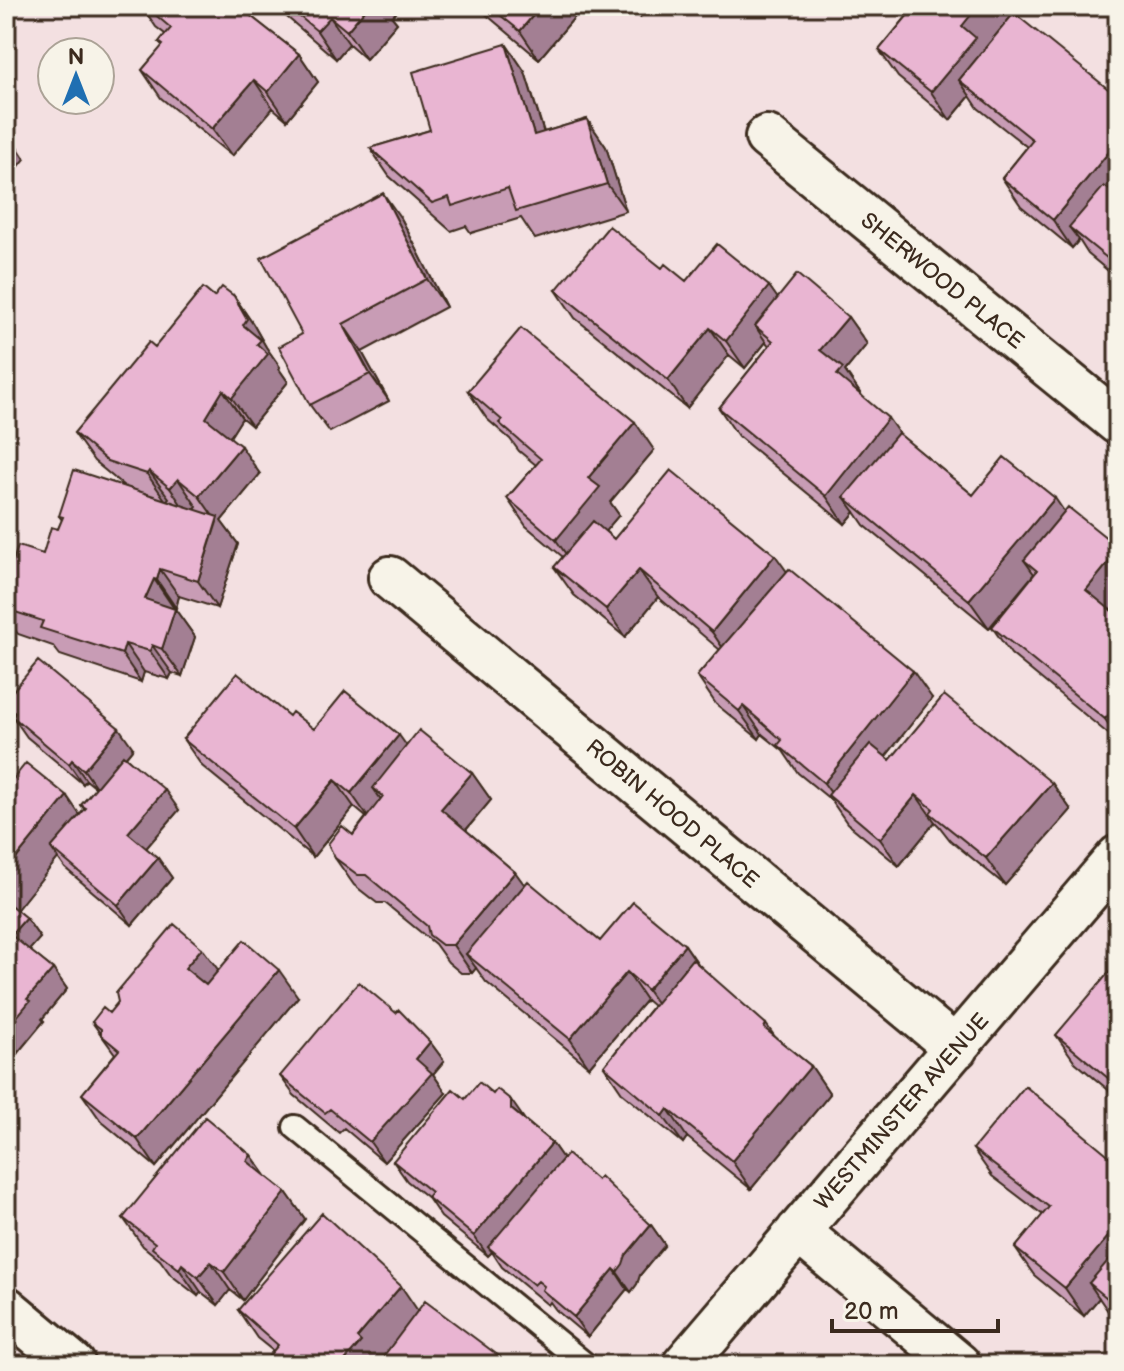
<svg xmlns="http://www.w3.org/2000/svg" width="1124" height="1371" font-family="'Balsamiq Sans',sans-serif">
	<rect width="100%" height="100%" fill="#f3e0e1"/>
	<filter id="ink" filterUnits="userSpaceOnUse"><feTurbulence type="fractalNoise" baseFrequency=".0125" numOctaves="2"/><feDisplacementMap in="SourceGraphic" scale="16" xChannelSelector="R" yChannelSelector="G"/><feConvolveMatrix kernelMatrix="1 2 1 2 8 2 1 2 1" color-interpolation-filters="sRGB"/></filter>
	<g filter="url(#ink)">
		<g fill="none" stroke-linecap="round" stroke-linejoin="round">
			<!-- lane casing -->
			<g stroke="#3b2a1e" stroke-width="28">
				<path id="lane" d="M295 1127 586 1365"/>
			</g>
			<!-- street casing -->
			<g stroke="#3b2a1e" stroke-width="48">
				<path id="street" d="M767 137 1118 423
					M390 578 956 1048
					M798 1231 959 1365
					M6 1308 74 1365
					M684 1365 1118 857"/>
			</g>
			<!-- lane -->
			<use href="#lane" stroke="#f7f3e8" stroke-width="22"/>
			<!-- street -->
			<use href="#street" stroke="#f7f3e8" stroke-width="42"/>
		</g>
		<!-- wall -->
		<path fill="#c89cb5" stroke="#3b2a1e" stroke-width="2" d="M142 6H238L299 54 318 82 287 120 273 108 232 156 161 98 142 70 163 46 159 42 165 34 156 27Z
			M274 6H402L392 17 397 23 366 59 349 44 336 59Z
			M476 6H584L539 59Z
			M627 6H649L640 17Z
			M894 6H1020L1014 13 1118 196V279L1088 254 1079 240 1072 248 1021 206 1002 178 1027 147 978 108 970 96 950 120 898 77 879 50 907 16Z
			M506 44 525 72 544 132 587 119 606 147 626 211 535 239 521 218 471 233 466 226 451 231 389 176 370 148 430 130Z
			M402 220 446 307 362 352 389 401 330 432 310 405 302 334Z
			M662 268 686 281 769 286 777 298 848 317 867 344 845 371 862 396 900 435 973 495 1064 511 1118 547V602L1111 610 1118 616V742L1011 654 992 627 1034 574 989 628 864 525 855 512 845 524 738 436 719 408 769 346 766 342 745 368 729 355 687 408 575 318 556 290Z
			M234 296 253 324 266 347 280 367 279 369 288 382 252 426 242 418 230 437 260 474 221 521 238 544 217 608 179 596 176 608 173 607V608L175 609 195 637 182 676 172 673 169 679 144 672 141 682 60 655 53 646 18 634 6 618V583L43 554 58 529 62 520 59 516 124 486 94 461 74 433 155 347Z
			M468 391 654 450 610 502 619 515 605 531 614 539 787 572 932 698 886 756 890 760 1052 783 1071 810 1005 885 950 840 939 826 935 822 899 866 847 823 831 800 798 773 783 751 762 734 759 739 716 704 697 676 720 650 658 597 625 637 574 595 554 567 563 557 526 526 507 498 536 465 519 451 510 439 487 419Z
			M6 699 133 748 126 757 179 810 146 848 158 858 172 878 132 925 65 868 58 858 16 910 26 918 40 938 29 950 53 969 67 989 42 1019 44 1021 6 1067V788L80 815 84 809 81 805 96 788 86 780 83 784 27 737 6 707Z
			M289 716 314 729 407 746 472 773 491 800 466 830 515 872 524 885 600 941 685 945 699 965 775 1037 811 1066 830 1094 751 1189 687 1137 683 1143 623 1094 604 1066 653 1006 646 1000 589 1067 486 982 476 968 472 973H461L448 962 435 944 385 903H377L354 885 335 858 366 817 354 807 313 857 202 766 183 739Z
			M1118 966V1098L1075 1062 1056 1035Z
			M218 971 298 997 156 1167 101 1121 82 1094 115 1054 92 1022 109 1013Z
			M430 1042 444 1061 433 1074 446 1093 384 1162 344 1128 339 1133 294 1095 280 1076Z
			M525 1120 552 1143 563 1159 651 1225 665 1245 640 1275 637 1284 631 1292 627 1289 588 1337 556 1310 550 1302 548 1305 502 1267 492 1252 488 1256 441 1217 428 1198 407 1181 393 1161Z
			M973 1149 1118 1163V1319L1108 1311 1099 1298 1084 1316 1034 1275 1015 1248 1043 1215 992 1176Z
			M251 1155 267 1177 286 1192 305 1219 243 1300 230 1290 218 1305 201 1292 198 1296 171 1275 160 1260 143 1246 123 1218Z
			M238 1310H418L511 1365H273L268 1357 273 1351 257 1338Z"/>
		<!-- shaded-wall -->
		<path fill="#a37f93" stroke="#3b2a1e" stroke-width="2" d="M368 6H402L392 17 397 23 366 59 347 31Z
			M541 6H584L539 59 520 31Z
			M632 6H649L640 17Z
			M978 6H1020L959 80 970 96 950 120 931 92 962 26Z
			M330 17 349 44 336 59 317 31Z
			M506 44 525 72 553 163 534 135Z
			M299 54 318 82 287 120 268 92Z
			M254 80 273 108 232 156 212 129Z
			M587 119 606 147 626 211 607 184Z
			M1118 141V192L1081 237 1069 227 1079 240 1072 248 1053 220Z
			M18 148 25 159 6 182V163Z
			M383 193 402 220 446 307 427 279Z
			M769 286 789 314 755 326 766 342 745 368 726 341Z
			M234 296 253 324 266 347 280 367 279 369 288 382 252 426 232 398Z
			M848 317 867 344 845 371 862 396 856 403 820 350Z
			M343 324 362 352 389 401 370 374Z
			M710 328 729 355 687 408 668 380Z
			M223 390 242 418 225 445 206 418Z
			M888 418 907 445 844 497 855 512 845 524 826 496Z
			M635 422 654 450 610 502 619 515 575 567 556 540 588 478Z
			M241 446 260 474 221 521 238 544 217 608 198 581 217 522 199 496Z
			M149 471 169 498 166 501 147 474Z
			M178 479 197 507 189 516 170 488Z
			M1055 498 1074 526 1024 560 1034 574 989 628 969 600Z
			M1118 551V602L1105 618 1086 590Z
			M775 555 795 583 731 660 712 632Z
			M160 569 179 596 176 608 157 580Z
			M639 570 658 597 625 637 606 609Z
			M154 579 173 607 164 627 145 599Z
			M175 609 195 637 182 676 162 649Z
			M125 644 144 672 141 682 122 654Z
			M152 645 172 673 169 679 150 651Z
			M913 671 932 698 844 809 840 806 824 783Z
			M1118 704V738L1105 719Z
			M743 706 762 734 759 739 739 711Z
			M119 728 133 748 98 790 84 770Z
			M399 735 418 762 383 796 373 788 384 804 370 820 351 793Z
			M72 760 86 780 83 784 69 764Z
			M472 773 491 800 460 837 441 809Z
			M335 780 354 807 313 857 294 829Z
			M1052 783 1071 810 1005 885 986 858Z
			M165 790 179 810 142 853 128 833Z
			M916 795 935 822 899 866 880 839Z
			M67 796 86 824 51 848 58 858 6 923V871Z
			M158 858 172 878 132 925 118 905Z
			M515 872 535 899 466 954 476 968 472 973 453 945Z
			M26 918 40 938 25 955 11 935Z
			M685 945 704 973 667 1018 647 990Z
			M202 948 222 975 205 995 185 968Z
			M53 969 67 989 42 1019 44 1021 6 1067V1030L27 999Z
			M279 970 298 997 156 1167 137 1139Z
			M627 972 646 1000 589 1067 570 1039Z
			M766 1024 785 1051 764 1028Z
			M430 1042 444 1061 433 1074 446 1093 384 1162 370 1142 416 1059Z
			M1118 1065V1093L1108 1078Z
			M811 1066 830 1094 751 1189 732 1161Z
			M511 1100 525 1120 511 1109Z
			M668 1109 687 1137 683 1143 663 1116Z
			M552 1143 566 1163 488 1247 492 1252 488 1256 474 1236Z
			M251 1155 271 1183 247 1161Z
			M286 1192 305 1219 243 1300 224 1272Z
			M651 1225 665 1245 640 1275 637 1284 631 1292 617 1272 626 1255Z
			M1118 1225V1275L1089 1283 1099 1298 1084 1316 1065 1288Z
			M211 1262 230 1290 218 1305 198 1277Z
			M182 1264 201 1292 198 1296 179 1269Z
			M614 1269 627 1289 588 1337 574 1317Z
			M401 1286 420 1314 377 1365H341L357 1338Z"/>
		<!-- building -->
		<path fill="#e9b5d2" stroke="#3b2a1e" stroke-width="2" d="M145 6H238L299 54 268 92 254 80 212 129 142 70 163 45 159 42 171 28Z
			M287 6H368L347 31 330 17 317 31Z
			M489 6H541L520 31Z
			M908 6H978L962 26 976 38 931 92 879 50 913 9Z
			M1014 13 1118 97V141L1053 220 1002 178 1033 140 959 80Z
			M506 44 534 135 587 119 607 184 516 211 508 188 452 206 449 197 432 203 370 148 430 130 413 72Z
			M6 139 18 148 6 163Z
			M1104 186 1118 196V267L1069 227Z
			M383 193 427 279 343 324 370 374 310 405 279 347 302 334 261 258Z
			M609 226 662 268 665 264 686 281 717 244 769 286 726 341 710 328 668 380 556 290Z
			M797 274 848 317 820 350 843 368 837 375 888 418 826 496 719 408 773 341 755 326Z
			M222 287 234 296 247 319 243 325 261 340 257 344 268 354 232 398 223 390 206 418 241 446 199 496 178 479 170 488 149 471 147 474 107 461 74 433 149 342 155 347 203 288 214 297Z
			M521 328 635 422 588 478 600 487 556 540 507 498 541 459 499 423 502 420 468 391Z
			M898 433 973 495 1004 457 1055 498 969 600 844 497Z
			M74 470 218 517 198 581 160 569 157 580 154 579 145 599 175 609 162 649 152 645 150 651 125 644 122 654 40 628 43 621 6 609V583L18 546 43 554 51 527 58 529 63 517 59 516Z
			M671 470 775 555 712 632 639 570 606 609 554 567 593 521 614 539Z
			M1068 507 1118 547V551L1086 590 1118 616V704L1105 719 992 627 1037 571 1024 560Z
			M789 569 913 671 824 783 778 745 782 740 743 706 739 711 697 676Z
			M38 661 119 728 84 770 72 760 69 764 13 717 15 713 6 705V699Z
			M237 673 289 716 292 712 314 729 345 691 399 735 351 793 335 780 294 829 183 739Z
			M944 695 1052 783 986 858 930 813 933 809 916 795 880 839 828 795 870 744 890 760Z
			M419 730 472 773 441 809 515 872 453 945H442L429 935 427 926 366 875H358L335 858 328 844 342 826 353 835 383 796 373 788Z
			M123 755 165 790 128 833 158 858 118 905 51 848 86 808 81 805Z
			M26 763 67 796 6 871V788Z
			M528 881 600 941 633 902 685 945 647 990 627 972 570 1039 466 954Z
			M8 903 26 918 11 935 53 969 27 999 30 1001 6 1030V906Z
			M174 924 202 948 185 968 206 985 244 940 279 970 137 1139 82 1094 119 1050 101 1035V1029L92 1022 103 1008 109 1013 118 1002 116 993Z
			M692 959 766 1024 764 1028 811 1066 732 1161 668 1109 663 1116 604 1066Z
			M1116 964 1118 966V1065L1108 1078 1056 1035Z
			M359 982 396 1013 399 1010 430 1042 416 1059 432 1073 370 1142 330 1109 325 1113 280 1076Z
			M479 1082 493 1094 497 1089 511 1100V1109L552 1143 474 1236 427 1197 431 1192 393 1161 453 1089 465 1099Z
			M1025 1086 1118 1163V1225L1065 1288 1015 1248 1049 1207 973 1149Z
			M205 1117 251 1155 247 1161 286 1192 224 1272 211 1262 198 1277 182 1264 179 1269 152 1248 155 1243 123 1218Z
			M567 1154 597 1180 600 1176 651 1225 626 1255 623 1264 617 1272 614 1269 574 1317 542 1290 544 1286 538 1281 534 1285 488 1247Z
			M322 1213 401 1286 357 1338 361 1342 341 1365H277L268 1357 278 1345 238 1310Z
			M1118 1249V1307L1089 1283Z
			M425 1301 511 1365H377Z"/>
	</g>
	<g text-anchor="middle" stroke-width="6" stroke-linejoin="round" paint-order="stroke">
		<!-- street labels -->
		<g font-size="22" fill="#3b2a1e" stroke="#f7f3e8">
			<text transform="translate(943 280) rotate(39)" y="8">SHERWOOD PLACE</text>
			<text transform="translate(673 813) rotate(40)" y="8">ROBIN HOOD PLACE</text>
			<text transform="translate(901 1111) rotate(-49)" y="8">WESTMINSTER AVENUE</text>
		</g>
	</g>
	<!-- margin -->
	<rect width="1124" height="1371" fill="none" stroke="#f7f3e8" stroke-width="32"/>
	<rect x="16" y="16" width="1092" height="1339" fill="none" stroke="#3b2a1e" stroke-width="3" filter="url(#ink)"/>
	<!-- north arrow -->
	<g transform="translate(76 76)"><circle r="38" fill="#f7f3e8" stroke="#aca397" stroke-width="2"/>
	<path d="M0-6L14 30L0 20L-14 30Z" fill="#1f6fb2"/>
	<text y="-12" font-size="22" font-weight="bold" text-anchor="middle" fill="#3b2a1e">N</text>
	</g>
	<!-- scale -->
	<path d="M832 1319v12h166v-12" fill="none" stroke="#3b2a1e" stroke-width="4"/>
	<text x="844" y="1319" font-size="24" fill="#3b2a1e" stroke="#f7f3e8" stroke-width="6" paint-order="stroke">20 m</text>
</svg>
